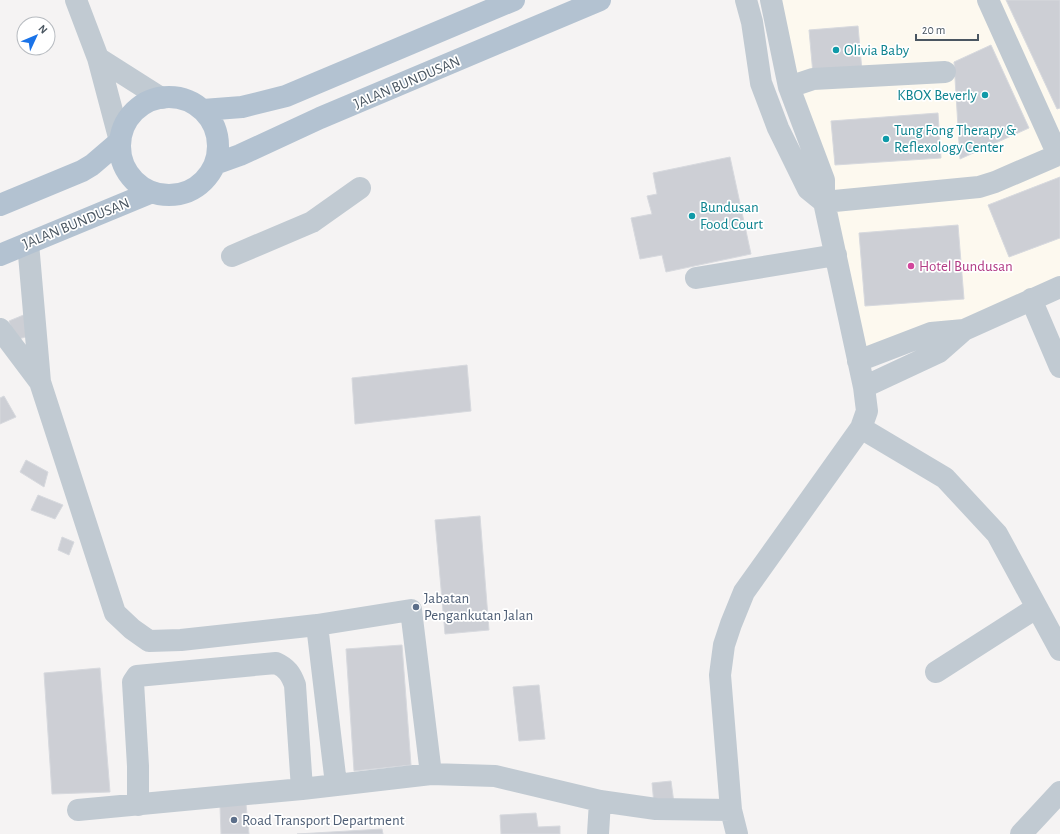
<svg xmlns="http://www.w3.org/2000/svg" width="1060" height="834" font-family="'Alegreya Sans',sans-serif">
	<rect width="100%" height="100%" fill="#f5f3f3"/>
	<!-- commercial -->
	<path fill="#fdf9ef" d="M771 0H1060V287L868 369Z"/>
	<!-- building -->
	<path fill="#cdcfd5" stroke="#d7d9de" d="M1006 0H1060V108L1057 109Z
		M858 26 862 71 813 74 809 30Z
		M991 45 1029 128 960 159 954 62Z
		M938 113 941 158 835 165 831 121Z
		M730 157 751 254 666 272 662 255 640 259 631 218 652 214 647 196 657 194 653 173Z
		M1060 177V238L1009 257 988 205Z
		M958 225 964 299 865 306 859 233Z
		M26 314 36 334 15 340 9 321Z
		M467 365 471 411 355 424 352 378Z
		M4 396 16 417 0 424V398Z
		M26 460 48 472 44 487 20 472Z
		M38 495 63 505 55 519 31 510Z
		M480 516 489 630 445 634 435 520Z
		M62 537 74 542 69 555 58 550Z
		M402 645 411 765 354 771 346 649Z
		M100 668 110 792 52 794 44 673Z
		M539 685 545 739 519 741 513 687Z
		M671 781 674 803 654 804 652 783Z
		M246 804 249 834H221L220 806Z
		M536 813 538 827 560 826V834H501L500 815Z
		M382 829 383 834H297Z"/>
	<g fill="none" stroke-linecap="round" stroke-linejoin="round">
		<!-- minor -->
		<path stroke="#c1cad2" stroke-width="22" d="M76 0 98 58 120 141
			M746 0 752 22 761 83 778 128 808 189 824 202 979 187 995 182 1060 154
			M988 0 1058 155
			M98 58 161 98
			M789 87 813 79 945 72
			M28 243 40 382 115 613 132 629 149 641 181 640 317 625 411 610 431 774
			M232 256 312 222 360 188
			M696 278 836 255
			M1031 299 1060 367
			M0 329 40 382
			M858 361 931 333 964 330
			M864 387 939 352 964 330 1060 287
			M861 428 945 478 997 534 1060 650
			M317 625 336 784
			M936 672 1036 608
			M138 805V766L133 682 137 676 276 663C287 668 291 674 295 685L302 789
			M78 810 302 789 431 774 495 776 600 801 656 809 731 810
			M598 834 600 801
			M737 834 731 810 720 675 724 645 731 624 744 592 861 428 867 411 864 387 824 202V180L789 87 771 0
			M1021 834 1060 792"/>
		<!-- major -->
		<path stroke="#b3c2d1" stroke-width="22" d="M120 146a49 49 0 1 1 98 0a49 49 0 1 1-98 0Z
			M203 110 242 107 286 96 514 0
			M215 164 240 155 320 118 600 0
			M0 205 82 171 92 165 120 141
			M0 255 152 192"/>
	</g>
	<!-- markers -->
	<g fill="#0f9aa8" stroke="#fff" stroke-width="1.5">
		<circle cx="836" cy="50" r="4"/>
		<circle cx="985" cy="95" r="4"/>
		<circle cx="886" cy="139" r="4"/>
		<circle cx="692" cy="216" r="4"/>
	</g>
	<circle fill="#d1479c" stroke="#fff" stroke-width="1.5" cx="911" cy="266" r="4"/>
	<g fill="#5c6f8a" stroke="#fff" stroke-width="1.5">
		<circle cx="416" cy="607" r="4"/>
		<circle cx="234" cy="820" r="4"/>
	</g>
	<g text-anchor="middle" stroke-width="3.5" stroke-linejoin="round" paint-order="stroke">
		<!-- culture labels -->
		<g font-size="15" fill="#0d838f" stroke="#fff" text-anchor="start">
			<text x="844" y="55">Olivia Baby</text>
			<text x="977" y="100" text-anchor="end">KBOX Beverly</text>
			<text x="894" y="135">Tung Fong Therapy &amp;<tspan x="894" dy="17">Reflexology Center</tspan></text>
			<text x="700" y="212">Bundusan<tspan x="700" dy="17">Food Court</tspan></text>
		</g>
		<!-- street labels -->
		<g font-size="15" fill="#4a5661" stroke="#fff">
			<text transform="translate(407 82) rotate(-23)" y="5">JALAN BUNDUSAN</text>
			<text transform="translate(76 223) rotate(-22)" y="5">JALAN BUNDUSAN</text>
		</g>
		<!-- hotel labels -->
		<g font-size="15" fill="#b23c85" stroke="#fff" text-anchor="start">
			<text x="919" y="271">Hotel Bundusan</text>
		</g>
		<!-- service labels -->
		<g font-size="15" fill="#4e5e75" stroke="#fff" text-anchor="start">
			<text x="424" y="603">Jabatan<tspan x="424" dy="17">Pengankutan Jalan</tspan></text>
			<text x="242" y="825">Road Transport Department</text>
		</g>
	</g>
	<!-- north arrow -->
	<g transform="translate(36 36) rotate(46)"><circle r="19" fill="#ffffff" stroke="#b7bbc0"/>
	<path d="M0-3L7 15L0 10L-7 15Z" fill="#1a73e8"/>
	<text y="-6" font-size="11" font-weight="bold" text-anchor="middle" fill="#4a5661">N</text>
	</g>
	<!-- scale -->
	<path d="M916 34v6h62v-6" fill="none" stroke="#4a5661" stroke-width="2"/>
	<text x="922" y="34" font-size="12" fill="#4a5661" stroke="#ffffff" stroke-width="3" paint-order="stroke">20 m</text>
</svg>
